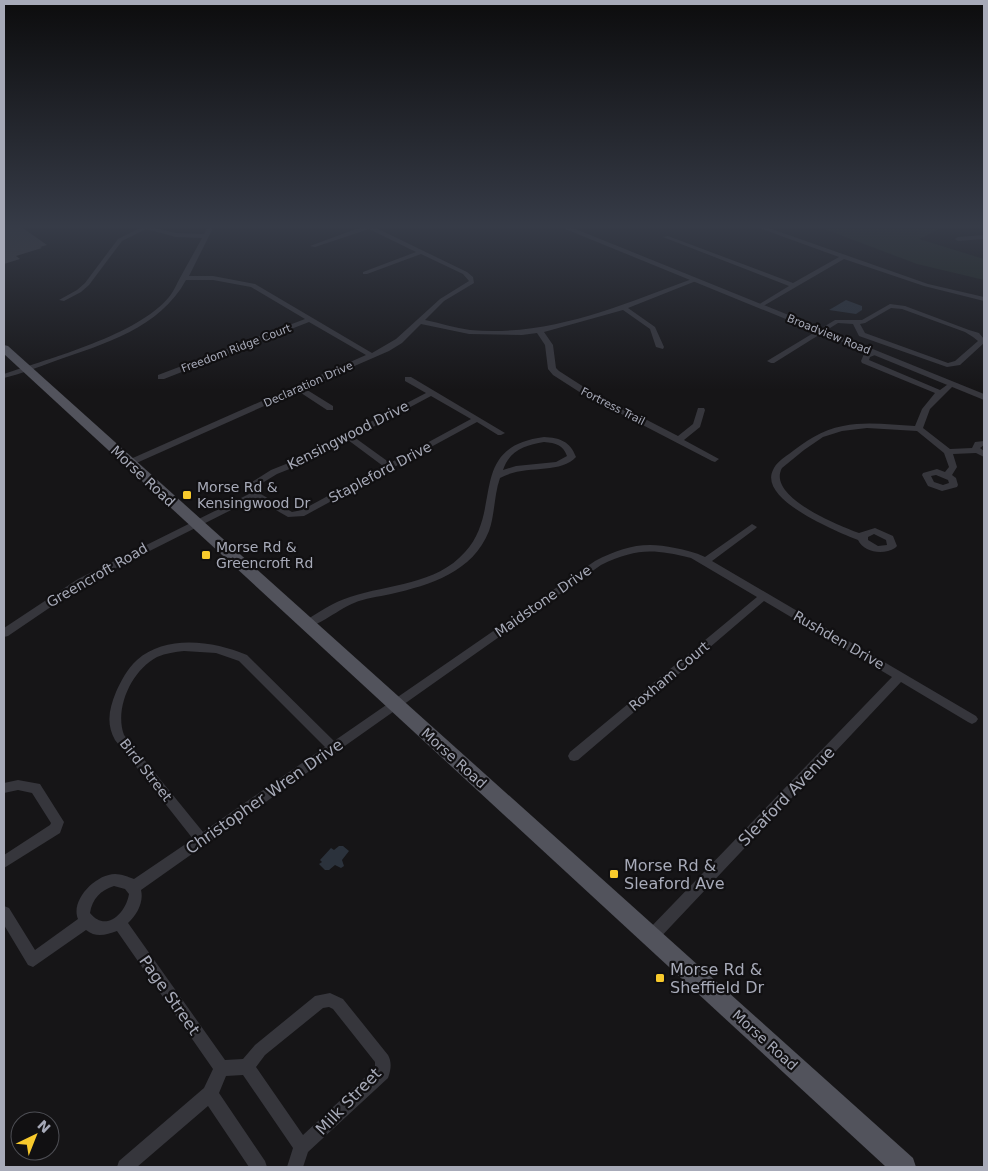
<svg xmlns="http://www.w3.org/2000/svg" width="988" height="1171" font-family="'DejaVu Sans',sans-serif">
	<rect width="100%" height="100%" fill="#161517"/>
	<!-- green -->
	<path fill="#1f2721" d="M816 226H946L919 239 984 259V280L917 264Z"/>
	<!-- water -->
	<path fill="#2b323c" d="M846 300 862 306V310L856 314 829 310Z
		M339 846H343L349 851 342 860 344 866 341 868 335 865 329 870H325L319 864 322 862 320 860 331 848 334 850Z"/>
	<!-- building -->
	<path fill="#3d3d42" d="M4 226H20L47 245 40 247 42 248 16 256 20 259 4 264Z"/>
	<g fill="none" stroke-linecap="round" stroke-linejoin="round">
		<!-- minor -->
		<path fill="#36363c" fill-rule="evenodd" d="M137 226H147L176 233 204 234 208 226H214L189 276H213L255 284 372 353 396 339 440 299 469 281 463 274 421 254 367 274H363V272L416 252 369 229 315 247 310 246 364 226H372L467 272 473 277 474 283 444 301 425 320C440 323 455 328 470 330 549 337 619 306 692 279H696V281L628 308 655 327 664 347 663 349 656 347 650 329 623 310 544 332 553 345 556 368 559 371 587 389 678 436 693 424 698 408H704L705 410 700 427 684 440 719 459 715 462 712 461 581 393 553 375 548 369 545 345 537 333 522 335 469 334 421 324 402 343 389 351 304 388 333 406V410H327L298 391 132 465H126L125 463 126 461 366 355 309 322 164 379H158V375L305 319 251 287 213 280H186C160 328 104 344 55 361 38 367 21 374 4 378V374C50 358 138 335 169 297 174 291 177 283 180 278 187 265 195 251 202 238L176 237 146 229 122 241 89 285 81 292 64 301 59 300 77 290 85 283 118 239 140 228Z
			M754 226H763L928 284 984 297V301L924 286 844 259 760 308 758 307V305L789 286 663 237 668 236 793 283 839 257Z
			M984 235V239L958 241 955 239 958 237Z
			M890 304 905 306 969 330 979 333 984 339V343L960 365 947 367 859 336 853 324 838 323 774 363H771L767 361 835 320H862ZM891 308 902 309 965 332 973 337 978 341 955 361 948 363 865 333 860 324 865 323Z
			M876 351 880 353 870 357 869 360 940 390 951 382 955 384 930 409 923 428 950 449 972 448 975 442 984 441V445L980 448 984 451V457L976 453 953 454 957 467 952 475 956 478 958 485 957 487 942 491 928 486 922 475 923 473 937 469 945 472 949 467 944 453 917 431 867 428 842 431 823 437 804 450 782 468C766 497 840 526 859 533L875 528 893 536 897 546 895 548C884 555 864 553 858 540 838 532 758 500 773 470 776 463 783 458 789 454 806 441 821 430 843 426 867 421 891 425 915 426L922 409 935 393 862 363 861 361 864 354ZM936 475 948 480 949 483 943 485 934 482 931 476ZM874 534 886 540 887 545 878 546 868 540V537Z
			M405 377H411L505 433 501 435H498L477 422 304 516 288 517 255 498 86 583 8 636 4 637V628L78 579 251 493 252 482 271 470 301 458 426 393 405 381ZM431 396 471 419 390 463 354 437ZM348 440 383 466 302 510 292 512 259 493V485L277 474 307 462Z
			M544 437C560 438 570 441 576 457 560 475 524 464 500 478 494 495 495 514 489 531 473 572 430 585 391 594 378 597 365 598 354 603 342 607 313 630 303 628L302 625 303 622C318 613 333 602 350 597 389 584 436 585 465 552 504 510 466 447 544 437ZM544 442C556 443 563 445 567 456L556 462 516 466 503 470C509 451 525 445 544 442Z
			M752 524 757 527 755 529 712 561 976 716 978 719 976 722 972 724 968 722 901 682 656 942 651 944 646 942 644 937 646 932 892 677 764 601 578 760 574 761 570 760 568 756 570 752 757 597 691 558C653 549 637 548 601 565L141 890C144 902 137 915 128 923L225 1060 243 1059 255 1045 315 996 330 993 343 999 388 1055C392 1062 391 1070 388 1078L308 1152 303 1167H287L293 1148 243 1075 226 1076 219 1093 265 1161 267 1167H249L208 1106 137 1167H117L119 1161 204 1088 213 1069 117 931C106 935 96 938 86 930L33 967 28 965 4 925V906L9 908 35 950 78 919C70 900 96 874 115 874 121 874 129 877 134 879L193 839 115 740C106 724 109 709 116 692 121 681 127 669 137 660 166 634 214 641 247 655L334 741 595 561C623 547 643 541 675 548 685 550 695 552 705 557ZM184 651 216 653 239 661 325 747 203 832 124 735C114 708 132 670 157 657 166 653 175 652 184 651ZM114 886 125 889 129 894C126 913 106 933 90 913 92 899 101 890 114 886ZM329 1007 333 1009 375 1062V1068L303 1135 256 1067 265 1055 323 1008Z
			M18 780 40 784 64 822 60 833 4 868V855L50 825 51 823 32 793 18 790 4 793V783Z"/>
		<!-- tertiary -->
		<path fill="#36363c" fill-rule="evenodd" d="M558 226H568L984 394V400Z"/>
		<!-- primary -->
		<path fill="#52535c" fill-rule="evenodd" d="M4 345 8 346 913 1158 916 1167H886L4 354Z"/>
	</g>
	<!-- sky -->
	<linearGradient id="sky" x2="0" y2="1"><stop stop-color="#0c0c0d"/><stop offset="0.58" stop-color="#363b47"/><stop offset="1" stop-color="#363b47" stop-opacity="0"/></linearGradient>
	<rect width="988" height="390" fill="url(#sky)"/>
	<!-- markers -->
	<g fill="#f8ca2c" stroke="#111012" stroke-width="2">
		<rect x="182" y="490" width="10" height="10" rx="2.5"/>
		<rect x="201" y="550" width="10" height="10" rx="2.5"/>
		<rect x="609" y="869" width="10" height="10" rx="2.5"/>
		<rect x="655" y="973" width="10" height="10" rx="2.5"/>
	</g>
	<g text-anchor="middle" stroke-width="4.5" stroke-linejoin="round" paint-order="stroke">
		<!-- far-street labels -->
		<g font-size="11" fill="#a7aab8" stroke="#111012">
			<text transform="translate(829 334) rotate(22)" y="4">Broadview Road</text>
			<text transform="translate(236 348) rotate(-21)" y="4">Freedom Ridge Court</text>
			<text transform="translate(308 384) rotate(-24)" y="4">Declaration Drive</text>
			<text transform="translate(613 406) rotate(27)" y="4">Fortress Trail</text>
		</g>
		<!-- street labels -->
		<g font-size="14" fill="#a7aab8" stroke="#111012">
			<text transform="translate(348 435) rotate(-27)" y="5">Kensingwood Drive</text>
			<text transform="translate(380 472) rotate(-28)" y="5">Stapleford Drive</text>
			<text transform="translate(143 476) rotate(43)" y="5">Morse Road</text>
			<text transform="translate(97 575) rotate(-30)" y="5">Greencroft Road</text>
			<text transform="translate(543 601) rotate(-35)" y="5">Maidstone Drive</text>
			<text transform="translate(839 640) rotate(30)" y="5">Rushden Drive</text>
			<text transform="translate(669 676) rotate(-40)" y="5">Roxham Court</text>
			<text transform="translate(454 758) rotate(42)" y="5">Morse Road</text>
			<text transform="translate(146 770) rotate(52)" y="5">Bird Street</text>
			<text transform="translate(765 1040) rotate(42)" y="5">Morse Road</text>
		</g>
		<!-- poi labels -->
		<g font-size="14" fill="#a7aab8" stroke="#111012" text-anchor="start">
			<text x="197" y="492">Morse Rd &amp;<tspan x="197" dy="16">Kensingwood Dr</tspan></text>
			<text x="216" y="552">Morse Rd &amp;<tspan x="216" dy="16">Greencroft Rd</tspan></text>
		</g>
		<!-- near-street labels -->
		<g font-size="16" fill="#a7aab8" stroke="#111012">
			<text transform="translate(264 796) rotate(-35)" y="6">Christopher Wren Drive</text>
			<text transform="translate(786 796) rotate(-46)" y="6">Sleaford Avenue</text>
			<text transform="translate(170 995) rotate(55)" y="6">Page Street</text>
			<text transform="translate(348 1101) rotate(-46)" y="6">Milk Street</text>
		</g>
		<!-- near-poi labels -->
		<g font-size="16" fill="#a7aab8" stroke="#111012" text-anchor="start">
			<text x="624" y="871">Morse Rd &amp;<tspan x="624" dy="18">Sleaford Ave</tspan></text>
			<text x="670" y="975">Morse Rd &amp;<tspan x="670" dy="18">Sheffield Dr</tspan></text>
		</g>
	</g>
	<!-- border -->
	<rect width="988" height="1171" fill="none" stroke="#a7aab8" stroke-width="10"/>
	<!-- north arrow -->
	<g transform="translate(35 1136) rotate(43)"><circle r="24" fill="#111012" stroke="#4d4e54"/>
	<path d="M0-4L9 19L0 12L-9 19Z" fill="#f8ca2c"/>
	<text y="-8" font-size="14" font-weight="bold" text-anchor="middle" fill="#a7aab8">N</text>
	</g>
</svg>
